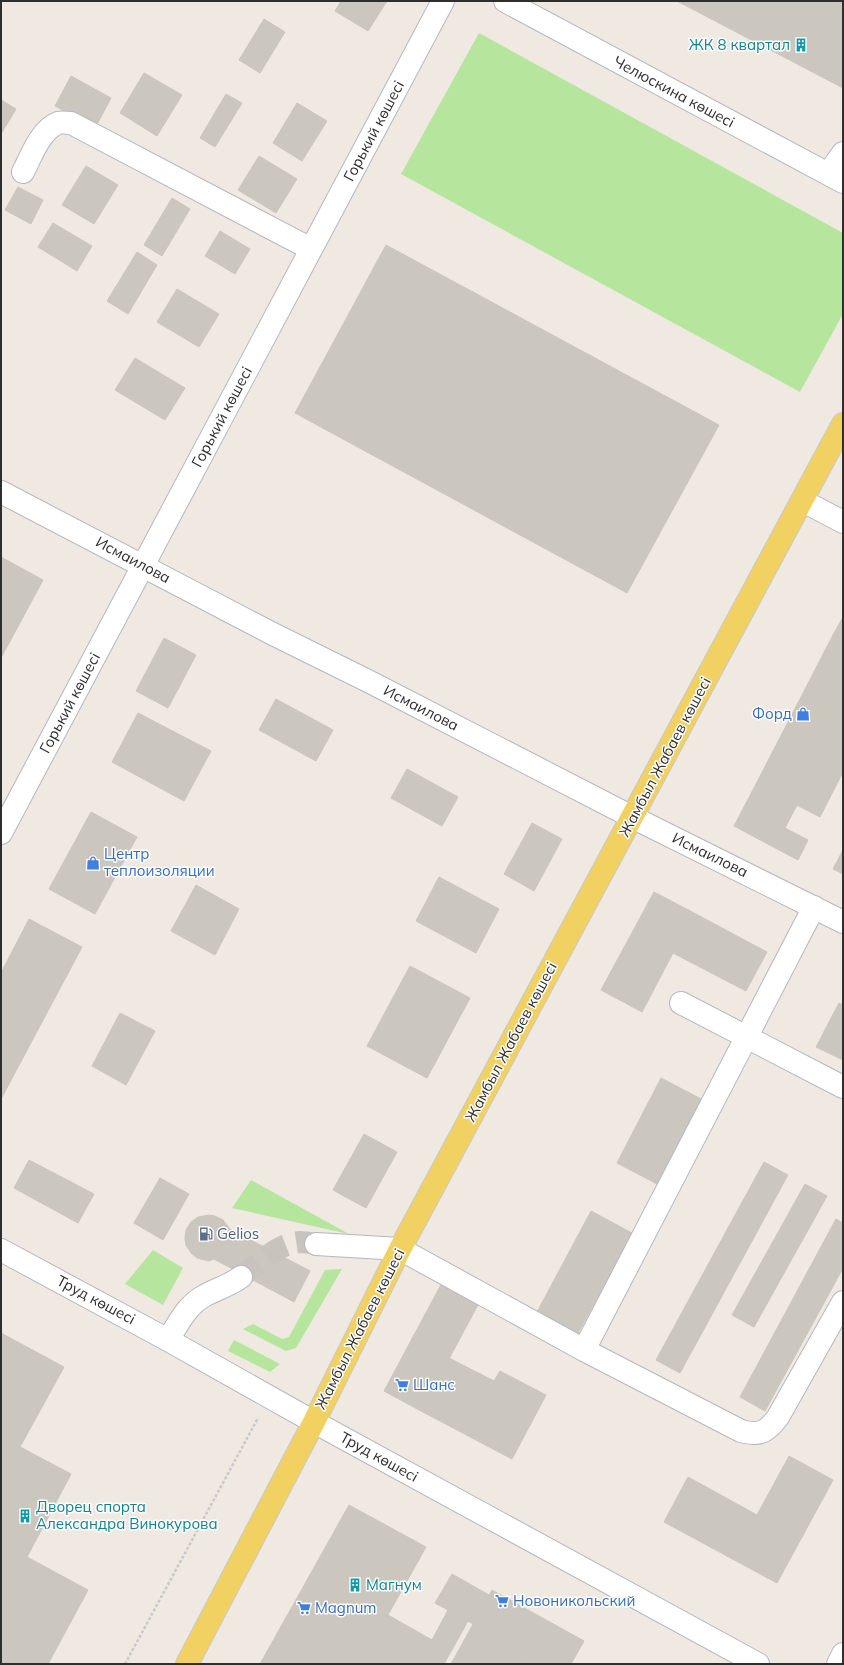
<svg xmlns="http://www.w3.org/2000/svg" width="844" height="1665" font-family="Mulish,sans-serif">
	<rect width="100%" height="100%" fill="#efe9e1"/>
	<!-- green -->
	<path fill="#b6e59e" d="M479 33 843 233V314L800 392 401 174Z
		M251 1180 349 1234 232 1208Z
		M153 1250 183 1268 163 1305 125 1284Z
		M342 1269 296 1348 286 1351 243 1329 253 1324 282 1339 289 1337 325 1270Z
		M234 1340 280 1364 270 1372 228 1351Z"/>
	<!-- building -->
	<path fill="#cbc7bf" stroke="#cbc5ba" d="M341 1H387L368 31 335 11Z
		M677 1H843V88Z
		M264 19 285 32 260 73 239 60Z
		M144 73 182 95 157 136 120 113Z
		M71 76 111 98 95 128 55 106Z
		M226 94 242 103 215 147 200 138Z
		M1 100 16 109 1 134Z
		M297 103 327 121 302 161 273 143Z
		M259 156 297 179 276 213 238 190Z
		M86 166 118 185 94 224 62 205Z
		M18 187 43 200 31 224 5 210Z
		M172 198 190 209 162 256 144 245Z
		M53 223 92 246 77 271 38 247Z
		M220 231 250 249 235 274 205 256Z
		M386 245 719 425 627 593 295 413Z
		M137 252 157 265 128 314 107 301Z
		M177 289 219 314 199 347 157 322Z
		M135 358 185 388 165 420 115 390Z
		M1 557 43 580 1 658Z
		M843 617V640L833 635Z
		M833 635 843 640V772L820 817 756 784Z
		M164 638 196 655 168 708 136 691Z
		M276 699 333 730 316 761 259 730Z
		M138 713 211 751 184 801 112 762Z
		M407 769 458 797 442 826 391 798Z
		M756 784 797 805 785 828 808 840 798 860 734 826Z
		M91 812 137 837 95 914 49 889Z
		M532 823 562 839 534 891 504 874Z
		M843 850V874L833 869Z
		M439 877 499 909 476 953 416 921Z
		M196 885 239 909 215 955 171 931Z
		M654 892 694 913 642 1012 601 990Z
		M694 913 767 952 746 991 673 953Z
		M29 919 82 947 1 1099V973Z
		M410 966 470 998 427 1078 367 1046Z
		M839 1003 843 1005V1060L816 1047Z
		M120 1013 155 1031 126 1085 92 1066Z
		M661 1078 703 1100 659 1185 617 1163Z
		M364 1134 397 1152 366 1208 333 1190Z
		M29 1160 94 1194 78 1223 14 1188Z
		M764 1162 788 1175 680 1373 656 1360Z
		M160 1178 189 1194 163 1240 134 1223Z
		M805 1184 827 1196 754 1327 732 1315Z
		M591 1211 632 1233 577 1335 536 1314Z
		M209 1215 215 1216 223 1220 230 1229 214 1259 209 1261 197 1258 191 1253 186 1245 185 1238 186 1230 191 1222 198 1217Z
		M836 1219 843 1223V1268L765 1411 740 1397Z
		M230 1229 310 1271 294 1302 214 1259Z
		M443 1281 480 1301 421 1411 384 1391Z
		M1 1333 64 1367 20 1447 71 1474 27 1557 88 1590 48 1664H1Z
		M449 1358 494 1381 500 1371 546 1395 512 1459 421 1411Z
		M789 1456 833 1480 777 1583 664 1522 688 1477 757 1515Z
		M349 1505 426 1547 388 1615 432 1640 448 1610 435 1603 452 1574 489 1595 473 1624 468 1621 444 1664H260Z
		M492 1590 548 1621 525 1664H451Z
		M548 1621 584 1641 571 1664H525Z"/>
	<g fill="none" stroke-linecap="round" stroke-linejoin="round">
		<!-- minor-tunnel -->
		<path stroke="#c8c4bd" stroke-width="22" stroke-dasharray="22 11" stroke-linecap="butt" d="M241 1277C258 1264 278 1243 300 1242 305 1242 311 1243 316 1244"/>
		<!-- minor casing -->
		<g stroke="#b4b7c1" stroke-width="24">
			<path id="minor" d="M505 1 843 182
				M23 172C31 157 40 130 58 123 62 122 67 123 71 123L311 249
				M828 174 843 153
				M1 492 271 633 370 682 632 817 843 922
				M803 501 843 522
				M1 833 443 1
				M681 1003 843 1087
				M316 1244 400 1249 584 1350 741 1431C760 1436 767 1432 778 1417L843 1302
				M1 1250 168 1340 314 1422 758 1664
				M168 1340C178 1324 187 1305 204 1296 216 1289 229 1286 241 1277
				M584 1350 814 907
				M838 1664 843 1654"/>
		</g>
		<!-- major casing -->
		<g stroke="#c9c9c9" stroke-width="24">
			<path id="major" d="M187 1664 314 1422 400 1249 843 424"/>
		</g>
		<!-- path -->
		<path stroke="#c9c9c9" stroke-width="2.5" stroke-dasharray="3 2" stroke-linecap="butt" d="M125 1664 258 1418"/>
		<!-- minor -->
		<use href="#minor" stroke="#fff" stroke-width="22"/>
		<!-- major -->
		<use href="#major" stroke="#f2d163" stroke-width="22"/>
	</g>
	<!-- icons -->
	<defs>
		<g id="building-bare" transform="scale(1.08)"><path d="M-4-6H4V6H1V3H-1V6H-4ZM-2.5-4.3h1.7v1.8h-1.7ZM.8-4.3h1.7v1.8H.8ZM-2.5-1h1.7V.8h-1.7ZM.8-1h1.7V.8H.8Z" fill="#0f9aa8" stroke="#fff" stroke-width="2.5" paint-order="stroke"/></g>
		<g id="shop-bare" transform="scale(1.08)"><path d="M-5-2.5h2.3a2.7 3.5 0 0 1 5.4 0H5L5.5 6h-11ZM-1.5-2.5h3a1.5 2.3 0 0 0-3 0Z" fill="#3f7fe0" stroke="#fff" stroke-width="2.5" paint-order="stroke"/></g>
		<g id="fuel-bare" transform="scale(1.08)"><path d="M-5.5-6h7V0h2V4h1.3V-2.5L3-4.5l.8-.8L6-3V5H2.5V1h-1V6h-7ZM-4.2-4.7v3.2H.2V-4.7Z" fill="#5c6f8a" stroke="#fff" stroke-width="2.5" paint-order="stroke"/></g>
		<g id="supermarket-bare" transform="scale(1.08)"><path d="M-6-5.5h2.5l.6 2H6L4.5 2H-2.5L-4.4-4H-6ZM-1.5 3.2a1.3 1.3 0 1 0 .1 0ZM3 3.2a1.3 1.3 0 1 0 .1 0Z" fill="#3f7fe0" stroke="#fff" stroke-width="2.5" paint-order="stroke"/></g>
	</defs>
	<g fill-rule="evenodd">
		<use href="#building-bare" x="801" y="45"/>
		<use href="#shop-bare" x="803" y="714"/>
		<use href="#shop-bare" x="93" y="863"/>
		<use href="#fuel-bare" x="206" y="1234"/>
		<use href="#supermarket-bare" x="402" y="1385"/>
		<use href="#building-bare" x="25" y="1516"/>
		<use href="#building-bare" x="355" y="1585"/>
		<use href="#supermarket-bare" x="502" y="1601"/>
		<use href="#supermarket-bare" x="304" y="1608"/>
	</g>
	<g text-anchor="middle" stroke-width="3" stroke-linejoin="round" paint-order="stroke">
		<!-- culture labels -->
		<g font-size="15" fill="#0d838f" stroke="#fff" text-anchor="start">
			<text x="790" y="50" text-anchor="end">ЖК 8 квартал</text>
			<text x="36" y="1512">Дворец спорта<tspan x="36" dy="17">Александра Винокурова</tspan></text>
			<text x="366" y="1590">Магнум</text>
		</g>
		<!-- street labels -->
		<g font-size="15" fill="#2e2e2e" stroke="#fff">
			<text transform="translate(674 92) rotate(28)" y="5">Челюскина көшесі</text>
			<text transform="translate(374 131) rotate(-62)" y="5">Горький көшесі</text>
			<text transform="translate(222 417) rotate(-62)" y="5">Горький көшесі</text>
			<text transform="translate(133 560) rotate(28)" y="5">Исмаилова</text>
			<text transform="translate(70 703) rotate(-62)" y="5">Горький көшесі</text>
			<text transform="translate(421 708) rotate(27)" y="5">Исмаилова</text>
			<text transform="translate(665 757) rotate(-62)" y="5">Жамбыл Жабаев көшесі</text>
			<text transform="translate(710 855) rotate(26)" y="5">Исмаилова</text>
			<text transform="translate(511 1042) rotate(-62)" y="5">Жамбыл Жабаев көшесі</text>
			<text transform="translate(96 1300) rotate(28)" y="5">Труд көшесі</text>
			<text transform="translate(360 1329) rotate(-63)" y="5">Жамбыл Жабаев көшесі</text>
			<text transform="translate(379 1457) rotate(29)" y="5">Труд көшесі</text>
		</g>
		<!-- shop labels -->
		<g font-size="15" fill="#366cbe" stroke="#fff" text-anchor="start">
			<text x="792" y="719" text-anchor="end">Форд</text>
			<text x="104" y="859">Центр<tspan x="104" dy="17">теплоизоляции</tspan></text>
			<text x="413" y="1390">Шанс</text>
			<text x="513" y="1606">Новоникольский</text>
			<text x="315" y="1613">Magnum</text>
		</g>
		<!-- service labels -->
		<g font-size="15" fill="#4e5e75" stroke="#fff" text-anchor="start">
			<text x="217" y="1239">Gelios</text>
		</g>
	</g>
	<!-- border -->
	<rect width="844" height="1665" fill="none" stroke="#2e2e2e" stroke-width="4"/>
</svg>
